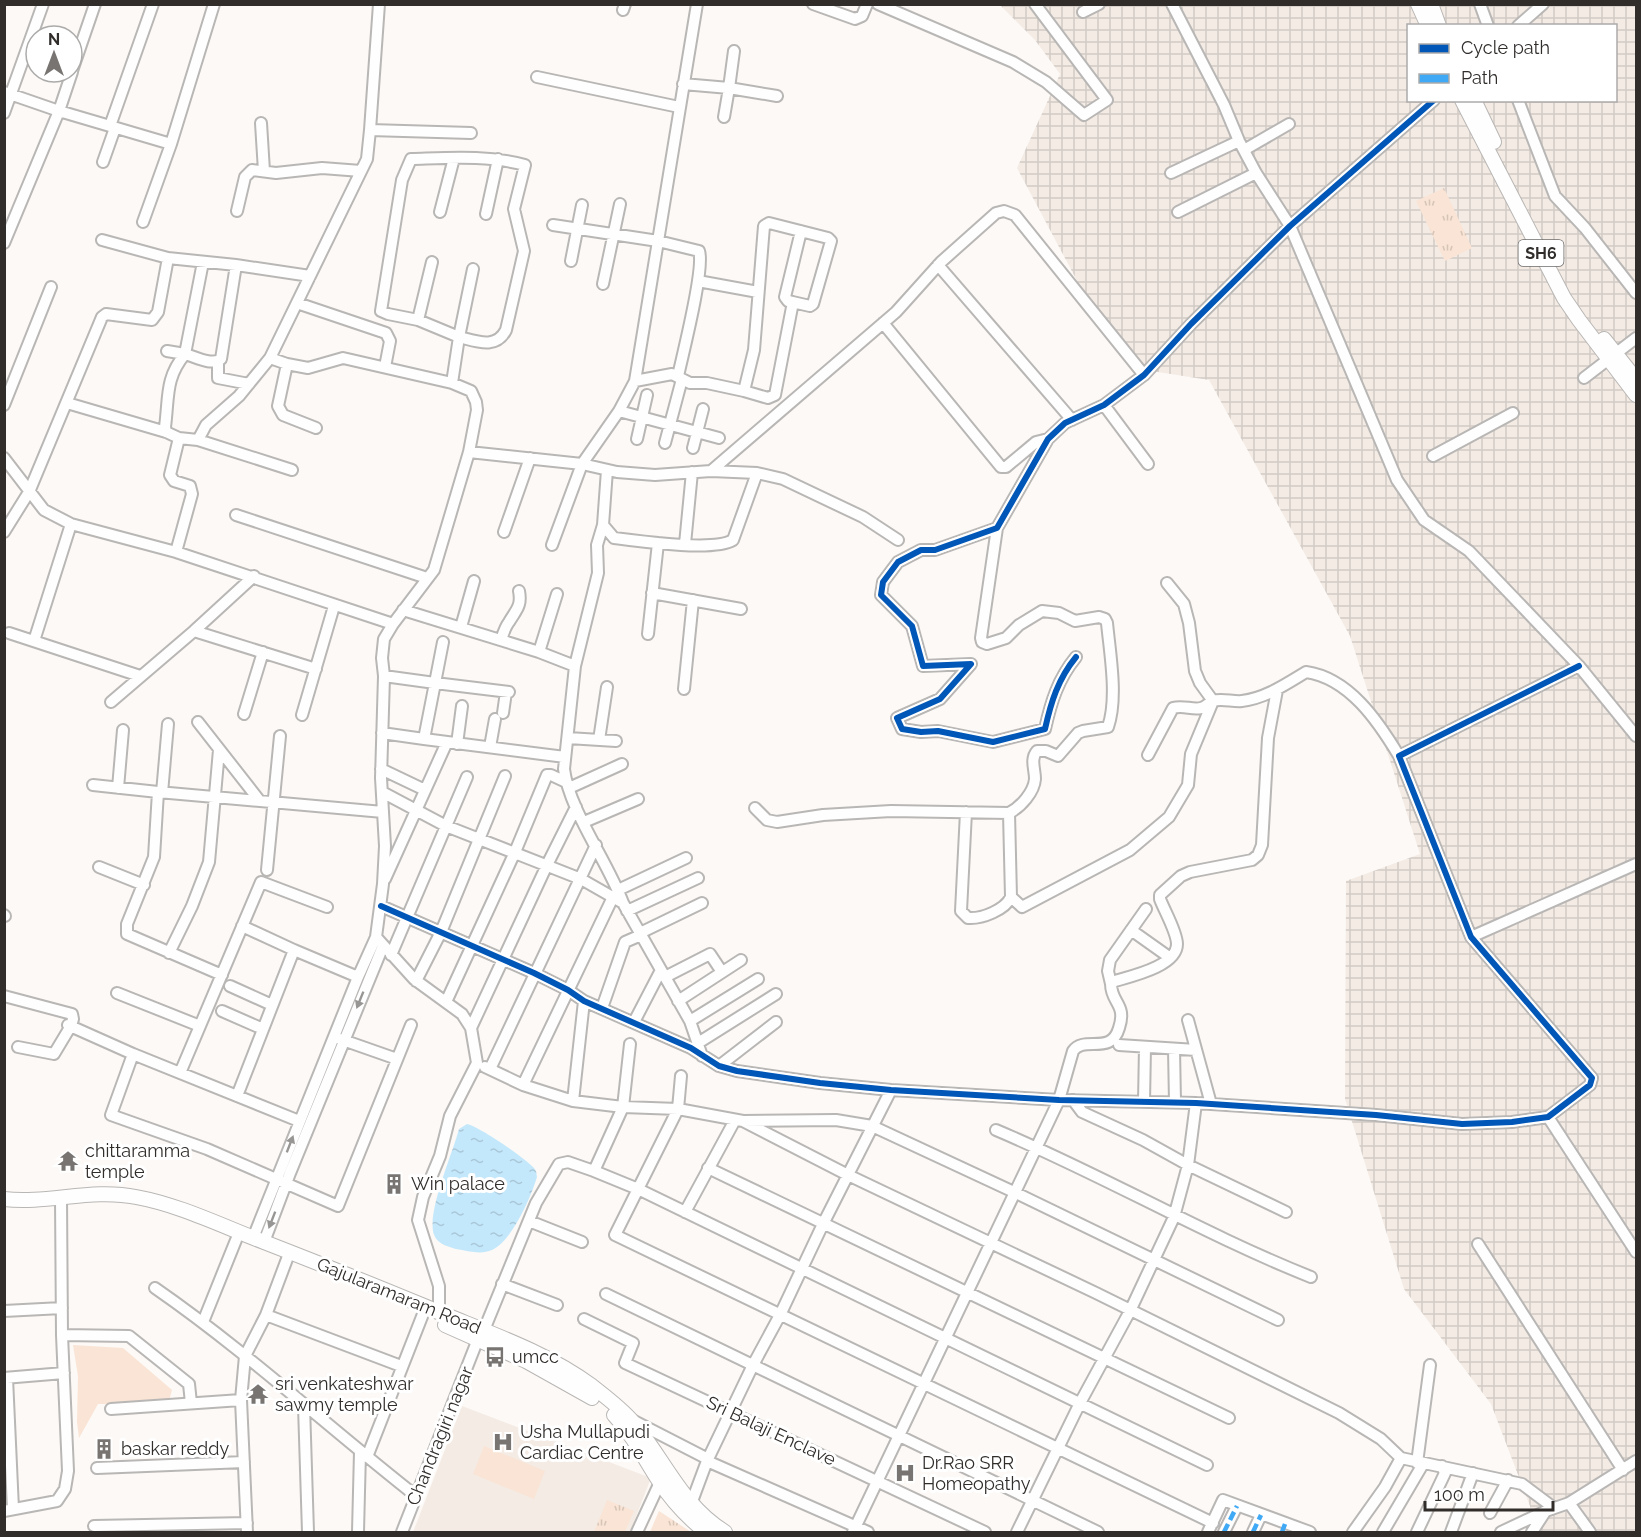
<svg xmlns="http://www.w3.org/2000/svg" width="1641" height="1537" font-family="Raleway,sans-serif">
	<defs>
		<pattern id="industrial-grid" width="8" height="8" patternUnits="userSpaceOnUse" patternTransform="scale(1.5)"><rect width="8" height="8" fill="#f4ebe4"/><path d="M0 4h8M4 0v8" fill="none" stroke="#d2cac4"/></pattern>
		<pattern id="grass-tufts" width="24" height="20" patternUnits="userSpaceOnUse" patternTransform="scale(1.5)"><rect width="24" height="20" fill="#f9e4d5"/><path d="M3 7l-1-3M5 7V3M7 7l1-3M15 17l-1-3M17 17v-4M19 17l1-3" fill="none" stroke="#d6c4b7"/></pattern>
		<pattern id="water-ripples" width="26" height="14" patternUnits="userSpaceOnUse" patternTransform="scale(1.5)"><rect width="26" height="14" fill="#c4e8fb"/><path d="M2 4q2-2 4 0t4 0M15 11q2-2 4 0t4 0" fill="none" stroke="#a9c7d7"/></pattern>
	</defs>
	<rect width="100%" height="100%" fill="#fcf9f6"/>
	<!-- industrial -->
	<path fill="url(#industrial-grid)" fill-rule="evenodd" d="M1000 5H1636V1532H1532L1536 1522 1491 1404 1404 1289 1345 1099 1346 881 1420 854 1350 636 1209 380 1132 368 1091 307 1017 168 1060 74 1035 40ZM1408 26H1616V100H1408Z"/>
	<!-- built -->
	<path fill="#f4ebe4" d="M462 1406 651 1478 630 1532H413Z"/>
	<!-- grass -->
	<path fill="url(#grass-tufts)" d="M1444 188 1472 248 1445 261 1416 201Z
		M607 1500 634 1511 625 1532H594Z
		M659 1511 691 1532H650Z"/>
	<!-- park -->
	<path fill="#f9e4d5" d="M73 1345 123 1348 172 1390 169 1401 148 1404H98L79 1438 77 1422 78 1376Z
		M484 1446 545 1471 534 1499 473 1474Z"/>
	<!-- water -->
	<path fill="url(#water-ripples)" d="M467 1124C480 1127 525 1158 534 1168 537 1172 536 1172 537 1177 531 1197 512 1241 492 1250 481 1255 468 1251 456 1249 446 1246 435 1243 433 1231 429 1207 452 1155 459 1129Z"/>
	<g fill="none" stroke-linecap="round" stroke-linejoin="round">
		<!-- minor casing -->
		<g stroke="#b9b7b5" stroke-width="14">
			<path id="minor" d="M813 4 855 19 862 16 867 4
				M878 4 1013 62 1046 82 1084 115 1107 100 1035 4
				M1172 4 1224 105 1239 141 1256 173 1290 226 1397 480 1424 520 1469 551 1579 666 1636 736
				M1480 4 1488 26
				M623 10 625 4
				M1083 12 1099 4
				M1518 26 1543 4
				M72 71 95 4
				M537 77 679 107
				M683 84 729 88 734 51
				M4 92 59 111 171 144
				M1518 100 1555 196 1585 228 1636 293
				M4 113 43 4
				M724 117 729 88 777 96
				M261 123 264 171
				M110 126 153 4
				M370 130 471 133
				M1244 150 1289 124
				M103 162 115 128
				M1171 173 1239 141
				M237 211 245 177 252 170 276 173 322 168 361 171
				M440 212 454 158
				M1178 212 1256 173
				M486 214 498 159
				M143 222 171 144 214 4
				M553 225 658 241 699 251C705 268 683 353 678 376
				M102 240 168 258 236 265 310 276
				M4 243 59 111 72 72
				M571 261 582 205
				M938 265 1072 420
				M698 281 758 292
				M603 284 620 204
				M297 303 386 333 390 341 385 367
				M418 320 432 262
				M883 323 1001 467H1006L1036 442 1048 439
				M167 351 185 354 203 262
				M270 358 287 364 308 368 343 358 452 383 471 391 476 402 477 410 469 452 434 570 393 624 384 639 382 658 384 676 381 778 385 846 383 884 376 937 414 979 462 1014 471 1028 477 1063 450 1116 440 1156 423 1197 418 1220 439 1286V1312
				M218 362V378L249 384
				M287 364 278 406 283 415 316 428
				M1584 378 1636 338
				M635 381 672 374 690 383H707L744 391 754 350 764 226 769 223 828 238 831 241 813 304 810 306 788 301 785 297 801 231
				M452 383 459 337C476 341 496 350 506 330L524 251 514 209 525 165C488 155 449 158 411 159L402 180 381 311 388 314 418 320 459 337 473 269
				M744 391 768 398 775 395 793 302
				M67 403 166 432 179 438 170 475 174 481 190 486 192 494 176 552
				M4 405 51 287
				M1104 405 1148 464
				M619 411 719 438
				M166 432 165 427C169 397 165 378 185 354 196 357 211 366 221 359L236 265
				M179 438 198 440 292 470
				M637 439 647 395
				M198 440 206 425 239 396 270 358 367 159 370 130 379 4
				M665 443 682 379
				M693 448 703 409
				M469 452 582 464 617 472 655 475 711 471 757 473 783 479 863 517 898 540
				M1433 456 1513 413
				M4 458 44 510 71 524 176 552 393 624
				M607 470 603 525 614 538C638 541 714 552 733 540L757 473
				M711 471 896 312 941 262 996 213 1004 211 1015 215 1144 375
				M236 515 427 578
				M603 525 597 545 598 573 575 666 564 769C569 810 608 862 623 903
				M4 532 29 492 102 317 106 314 152 320 158 312 168 258
				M504 532 530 458
				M685 544 692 472
				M552 545 582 464 619 411 635 381 697 4
				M652 593 741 609
				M403 610 539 652 575 666
				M461 627 474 581
				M194 631 316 669
				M9 633 140 676
				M648 634 658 543
				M501 640C503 634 505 627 509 622 516 610 522 606 519 591
				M34 641 71 524
				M443 642 435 683 509 692
				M539 652 557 594
				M1076 657C1058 679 1051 702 1045 729L993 742 938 731 921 732 902 729 897 718 940 699 971 664 923 666 912 626 881 595 883 582 898 562 921 550H935L997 528 1048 439 1065 423 1104 405 1144 375 1191 324 1290 226 1434 100
				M384 676 435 683 424 739 565 757
				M684 689 693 600
				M111 702 194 631 254 576
				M503 713 506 692
				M244 714 263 652
				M302 715 334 606
				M198 722 259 800
				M382 733 424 739
				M568 738 616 741
				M599 740 607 687
				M457 744 462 706
				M490 747 495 719
				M1148 755 1173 708C1183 705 1192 710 1201 708 1206 707 1209 702 1213 701 1221 698 1233 702 1242 701 1266 698 1286 684 1306 672 1349 678 1378 721 1399 756
				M381 769 425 790
				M93 785 158 792
				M118 788 123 730
				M569 788 622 764
				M382 792 446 826 581 879 623 903 690 1021 702 1056
				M162 793 168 724
				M755 808 767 820 777 822 823 815 891 811 1009 813C1021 807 1034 792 1035 779 1035 769 1030 759 1037 751H1046L1058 756 1078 733 1083 731 1108 727C1118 698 1110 654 1107 623L1105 619 1099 617 1075 621 1059 613 1042 611 1019 625 1006 638 987 644 982 642 981 638 997 528
				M966 812 961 911 968 918C982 919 1005 910 1011 897L1009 813
				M584 822 638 799
				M99 867 144 885
				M267 870 280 736
				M385 879 447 742
				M618 890 686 858
				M1011 897 1022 907 1130 850 1169 817 1188 785 1191 754 1213 701 1200 683 1195 671 1189 623 1184 604 1167 583
				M381 906 534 973 568 990 584 1001 691 1048 719 1066 737 1071 820 1083 891 1090 1059 1100 1196 1103 1376 1115 1462 1124 1512 1122 1548 1117 1590 1085 1592 1078 1471 937 1399 756 1579 666
				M627 911 698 878
				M4 915 5 916
				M242 926 294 950 358 977
				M1131 930 1169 957
				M640 933 702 903
				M1471 937 1636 864
				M169 953 192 906 209 862 219 750
				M391 955 467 777
				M222 975 127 934V924L154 857 158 792 383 812
				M665 977 710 954 722 972
				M416 981 441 932 505 776
				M1111 984 1108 971 1110 960 1146 909
				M230 986 272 1005
				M117 993 200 1026
				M4 996 72 1014 73 1019 71 1026
				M584 1001 573 1101 623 1107 678 1109 743 1121 836 1120 872 1126 1016 1193 1278 1320
				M678 1001 741 960
				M446 1002 515 852 547 775H551L566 782
				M602 1008 625 942 641 935
				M222 1011 263 1029
				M1188 1020 1211 1104
				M690 1021 758 979
				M634 1022 661 970
				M68 1025 133 1054 299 1121
				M471 1028 547 865 576 807
				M340 1039 397 1059
				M698 1043 776 994
				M630 1044 623 1107 594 1171 638 1189 1207 1465
				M1119 1045 1196 1050
				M18 1047 54 1054 69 1029
				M1174 1049 1175 1102
				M133 1054 111 1115 207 1149 338 1206 411 1025
				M719 1066 776 1022
				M485 1067 523 1085 573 1101
				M490 1069 596 845
				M180 1073 261 882 327 907
				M681 1076 678 1109 615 1235 1213 1523
				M523 1085 613 897
				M237 1096 294 950
				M1073 1100 1082 1112 1143 1140 1188 1165 1286 1212
				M1144 1102 1145 1047
				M1548 1117 1636 1252
				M743 1121 848 1175 1096 1293 1339 1413 1381 1439 1401 1458 1522 1484 1554 1508
				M996 1130C1103 1175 1203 1234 1311 1277
				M708 1168 1229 1418
				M685 1212 735 1120
				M529 1221 582 1242
				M253 1238 358 977 376 937
				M264 1242 290 1173 383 946
				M1478 1244 1623 1470
				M502 1284 557 1305
				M155 1288C246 1351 328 1427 416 1496
				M606 1294 1098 1532
				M4 1311 62 1308
				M266 1315 401 1366
				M584 1319 633 1343 625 1363 985 1532
				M203 1322 236 1240
				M484 1330 536 1203 559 1164 568 1162 594 1171
				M62 1335 129 1336 189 1384 191 1403
				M4 1378 64 1373
				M7 1378 13 1509
				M304 1406 308 1532
				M111 1409 241 1400
				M634 1421 708 1459
				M367 1457 423 1314
				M707 1461 868 1532
				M1417 1463 1430 1365
				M97 1468 244 1462
				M1569 1503 1590 1532
				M691 1504 707 1461 753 1365 780 1315 823 1224 891 1090
				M4 1511 57 1501 65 1489 68 1471 62 1335 61 1198
				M1490 1513 1508 1480
				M94 1526 247 1523
				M247 1532 241 1400 245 1356 266 1315 287 1259
				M358 1532 360 1452
				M402 1532 478 1339
				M637 1532 662 1478
				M853 1532 1059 1100 1073 1051C1084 1035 1111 1056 1119 1028 1127 1004 1111 1003 1111 984L1115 981C1132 976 1177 966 1177 944 1177 932 1164 910 1160 899V895L1181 876 1190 872 1252 860 1258 855 1262 845 1268 738 1277 690
				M1017 1532 1080 1403 1130 1311 1174 1217 1188 1165 1196 1103
				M1208 1532 1223 1500 1310 1532
				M1224 1532 1237 1506
				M1253 1532 1261 1515
				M1353 1532 1385 1487 1401 1458
				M1383 1532 1423 1464
				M1417 1532 1445 1473 1442 1466
				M1451 1532 1473 1473
				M1501 1532 1546 1511 1569 1503 1636 1461
				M1532 1532 1545 1512"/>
		</g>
		<!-- major casing -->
		<g stroke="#b9b7b5" stroke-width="16">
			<path id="major" d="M1418 4 1428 26
				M1431 4 1439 26
				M1462 100 1564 298 1579 320 1636 395
				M1474 100 1494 142
				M1604 339 1635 378
				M4 1199C48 1204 92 1188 136 1197 180 1205 222 1226 264 1242 318 1263 371 1284 424 1306 480 1330 542 1349 592 1386 606 1397 621 1408 633 1422 664 1459 682 1506 725 1532
				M445 1325 526 1361 592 1398
				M614 1415C633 1435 644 1458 659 1481 672 1501 688 1518 706 1532"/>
		</g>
		<!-- minor -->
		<use href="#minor" stroke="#fffefe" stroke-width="10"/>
		<!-- major -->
		<use href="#major" stroke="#fffefe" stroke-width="14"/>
		<!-- quiet -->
		<path stroke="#3fa9f5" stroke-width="4.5" stroke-dasharray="9 4.5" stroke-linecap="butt" d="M1224 1532 1237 1506
			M1253 1532 1261 1515
			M1282 1532 1285 1524"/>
		<!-- cycleway casing -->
		<g stroke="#fff" stroke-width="10">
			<path id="cycleway" d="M1076 657C1058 679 1051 702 1045 729L993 742 938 731 921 732 902 729 897 718 940 699 971 664 923 666 912 626 881 595 883 582 898 562 921 550H935L997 528 1048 439 1065 423 1104 405 1144 375 1191 324 1290 226 1434 100
				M381 906 534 973 568 990 584 1001 691 1048 719 1066 737 1071 820 1083 891 1090 1059 1100 1196 1103 1376 1115 1462 1124 1512 1122 1548 1117 1590 1085 1592 1078 1471 937 1399 756 1579 666"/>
		</g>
		<!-- cycleway -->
		<use href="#cycleway" stroke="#0057b8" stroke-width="6"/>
	</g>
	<!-- one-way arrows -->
	<defs><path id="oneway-solid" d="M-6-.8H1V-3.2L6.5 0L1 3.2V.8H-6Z" transform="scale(1.5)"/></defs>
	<g fill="#989694">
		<use href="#oneway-solid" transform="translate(360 1000) rotate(112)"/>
		<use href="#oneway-solid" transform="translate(290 1144) rotate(-69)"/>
		<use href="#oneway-solid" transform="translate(272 1220) rotate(111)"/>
	</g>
	<!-- icons -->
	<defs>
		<g id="temple-bare" transform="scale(1.62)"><path d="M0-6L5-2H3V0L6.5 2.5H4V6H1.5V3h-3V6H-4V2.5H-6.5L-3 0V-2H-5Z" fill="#777472" stroke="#fff" stroke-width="2.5" paint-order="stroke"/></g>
		<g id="building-bare" transform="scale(1.62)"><path d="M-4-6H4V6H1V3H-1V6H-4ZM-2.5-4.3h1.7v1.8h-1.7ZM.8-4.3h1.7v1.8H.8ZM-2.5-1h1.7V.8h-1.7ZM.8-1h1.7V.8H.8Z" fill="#777472" stroke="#fff" stroke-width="2.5" paint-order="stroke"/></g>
		<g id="bus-bare" transform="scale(1.62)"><path d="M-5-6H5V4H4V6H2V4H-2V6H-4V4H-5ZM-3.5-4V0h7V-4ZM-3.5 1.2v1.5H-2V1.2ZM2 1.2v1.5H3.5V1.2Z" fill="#777472" stroke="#fff" stroke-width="2.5" paint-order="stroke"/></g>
		<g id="hospital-bare" transform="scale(1.62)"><path d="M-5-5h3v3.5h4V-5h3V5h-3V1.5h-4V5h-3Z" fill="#777472" stroke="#fff" stroke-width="2.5" paint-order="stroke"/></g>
	</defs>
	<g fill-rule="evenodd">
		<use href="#temple-bare" x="68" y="1161"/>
		<use href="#building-bare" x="394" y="1184"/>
		<use href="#bus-bare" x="495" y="1357"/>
		<use href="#temple-bare" x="258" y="1394"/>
		<use href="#hospital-bare" x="503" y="1442"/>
		<use href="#building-bare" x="104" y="1449"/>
		<use href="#hospital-bare" x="905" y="1473"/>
	</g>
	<g text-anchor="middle" stroke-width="6" stroke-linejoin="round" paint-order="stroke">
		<!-- shield labels -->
		<rect fill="#fff" stroke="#6e6c6b" stroke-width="1.5" x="1518.5" y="240" width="45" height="26" rx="4.5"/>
		<g font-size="16" font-weight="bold" fill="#302d2b">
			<text x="1541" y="259">SH6</text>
		</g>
		<!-- poi labels -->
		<g font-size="18" fill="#302d2b" stroke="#fff" text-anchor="start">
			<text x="85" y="1157">chittaramma<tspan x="85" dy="21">temple</tspan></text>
			<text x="411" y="1190">Win palace</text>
			<text x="512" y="1363">umcc</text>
			<text x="275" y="1390">sri venkateshwar<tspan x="275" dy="21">sawmy temple</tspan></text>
			<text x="520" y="1438">Usha Mullapudi<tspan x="520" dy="21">Cardiac Centre</tspan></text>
			<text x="121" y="1455">baskar reddy</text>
			<text x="922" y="1469">Dr.Rao SRR<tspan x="922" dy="21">Homeopathy</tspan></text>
		</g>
		<!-- street labels -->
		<g font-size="18" fill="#302d2b" stroke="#fff">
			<text transform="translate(399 1296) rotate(22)" y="6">Gajularamaram Road</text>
			<text transform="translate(771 1431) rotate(25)" y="6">Sri Balaji Enclave</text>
			<text transform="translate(440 1436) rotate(-68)" y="6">Chandragiri nagar</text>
		</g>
	</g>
	<!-- border -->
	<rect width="1641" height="1537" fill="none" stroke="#302d2b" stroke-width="12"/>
	<!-- legend -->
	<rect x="1407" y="24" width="210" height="78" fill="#ffffff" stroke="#acabaa" stroke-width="1.5"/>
	<rect x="1419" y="44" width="30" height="9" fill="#0057b8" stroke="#acabaa" stroke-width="1.5"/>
	<text x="1461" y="54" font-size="18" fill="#302d2b">Cycle path</text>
	<rect x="1419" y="74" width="30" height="9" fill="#3fa9f5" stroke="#acabaa" stroke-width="1.5"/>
	<text x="1461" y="84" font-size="18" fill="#302d2b">Path</text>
	<!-- north arrow -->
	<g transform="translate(54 54)"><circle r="28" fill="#ffffff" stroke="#acabaa" stroke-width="1.5"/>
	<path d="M0-4.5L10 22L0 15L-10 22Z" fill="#777472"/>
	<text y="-9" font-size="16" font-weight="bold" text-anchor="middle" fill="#302d2b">N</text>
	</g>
	<!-- scale -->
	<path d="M1425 1501v9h128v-9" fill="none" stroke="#302d2b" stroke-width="3"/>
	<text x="1434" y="1501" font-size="18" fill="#302d2b" stroke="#ffffff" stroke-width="4.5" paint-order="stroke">100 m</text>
</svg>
